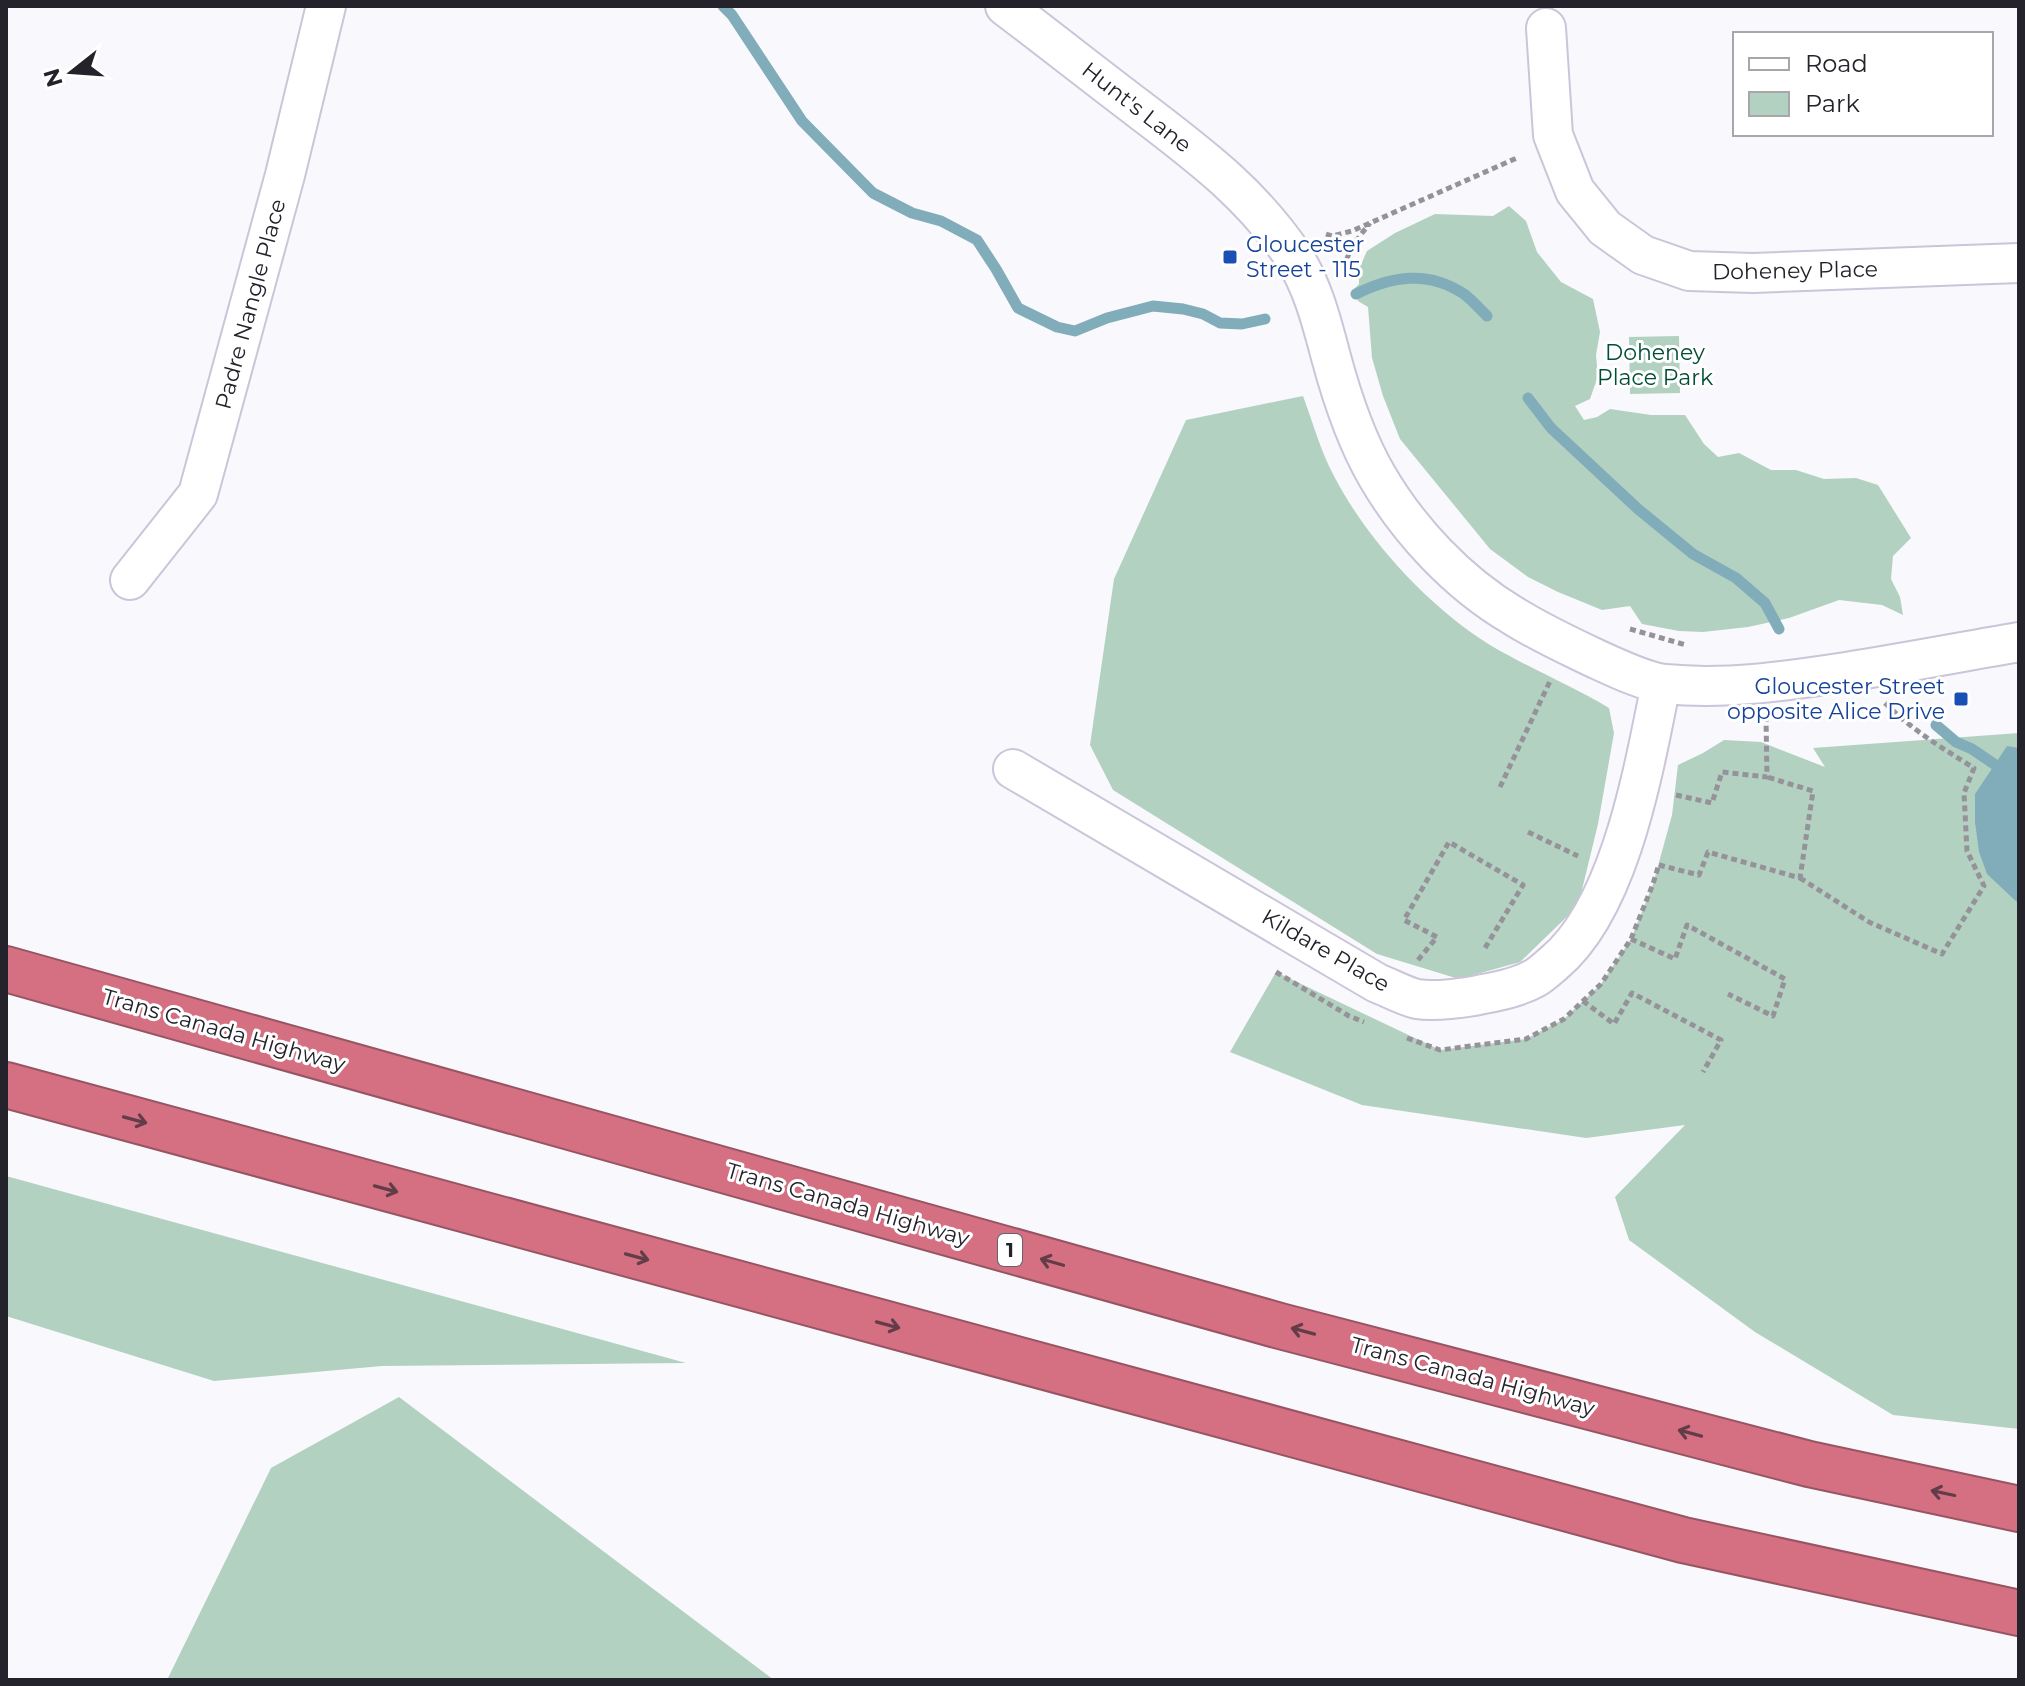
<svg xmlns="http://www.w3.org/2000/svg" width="2025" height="1686" font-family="Montserrat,sans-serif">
	<rect width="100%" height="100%" fill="#f9f8fc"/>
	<!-- green -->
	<path fill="#b2d1c1" d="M1509 206 1526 221 1537 252 1561 282 1593 299 1600 332 1596 355 1598 376 1590 399 1575 406 1584 420 1597 417 1610 409 1651 415H1685L1704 444 1718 457 1739 453 1771 470H1796L1824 479 1856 478 1878 485 1911 538 1893 556 1891 579 1900 597 1903 615 1882 605 1839 600 1789 618 1748 627 1703 632 1679 631 1642 624 1630 606 1602 610 1558 592 1528 577 1490 549 1400 439 1383 396 1372 358 1368 307 1358 301 1354 289 1359 284V269L1367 251 1395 233 1435 214 1493 216Z
		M1679 336 1680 393 1630 394 1629 337Z
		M1303 396C1313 423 1321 452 1334 476 1367 540 1429 607 1490 645 1529 668 1570 685 1609 708L1614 733 1598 824 1578 906 1520 962 1459 979 1377 954 1113 790 1090 745 1114 579 1186 420Z
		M2019 733V1429L1893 1415 1755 1332 1629 1240 1615 1197 1685 1125 1586 1138 1362 1105 1230 1052 1276 972 1440 1050 1526 1039 1564 1019 1601 984 1631 939 1653 884 1672 815 1678 765 1703 753 1724 740 1761 742 1825 767 1813 748Z
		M6 1176 686 1363 382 1366 214 1381 6 1316Z
		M399 1397 774 1680H167L271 1468Z"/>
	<!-- water -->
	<path fill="#81adba" d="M2007 746 2019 748V904L1987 874 1979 852 1975 822V794Z"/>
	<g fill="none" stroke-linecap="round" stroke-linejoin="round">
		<!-- stream -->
		<path stroke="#81adba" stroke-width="11" d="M723 6 732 15 802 121 873 193 912 213 941 221 977 240 996 269 1018 308 1057 327 1075 331 1107 318 1153 306 1183 309 1203 314 1220 323 1242 324 1265 319
			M1356 294C1392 276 1428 270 1464 294 1472 300 1480 309 1487 316
			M1528 398 1551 428 1638 509 1693 554 1736 578 1765 603 1779 629
			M1936 725 1956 742 1972 749 1994 764"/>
		<!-- street casing -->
		<g stroke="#cac5d9" stroke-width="42">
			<path id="street" d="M1005 6C1050 40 1094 75 1139 109 1199 155 1251 193 1294 257 1313 287 1322 323 1331 357 1342 398 1356 440 1377 476 1409 531 1458 583 1512 615 1537 631 1563 643 1590 656 1610 665 1644 682 1665 684 1726 690 1787 681 1846 672 1904 663 1961 652 2019 642
				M1546 28 1553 135 1575 191 1605 228 1643 255 1689 271 1753 273 2019 263
				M130 580 198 494 285 175 326 6
				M1013 769 1377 983C1390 988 1404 996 1417 999 1434 1002 1466 998 1483 994 1501 991 1519 987 1535 978 1542 974 1548 968 1554 963 1621 907 1644 767 1661 684"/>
		</g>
		<!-- highway casing -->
		<g stroke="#975563" stroke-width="48">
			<path id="highway" d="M6 969 1280 1326 1809 1464 2019 1509
				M6 1085 1683 1540 2019 1613"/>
		</g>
		<!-- path -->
		<path stroke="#959399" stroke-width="5" stroke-dasharray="6 4" stroke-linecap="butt" d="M1326 234 1332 236 1352 231 1519 157
			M1344 269C1348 250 1358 238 1370 223
			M1630 629 1686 645
			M1500 787 1551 679
			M1676 795 1712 803 1722 772 1767 777 1766 718
			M1528 832 1578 856
			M1659 865 1699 875 1708 852 1800 878 1813 791 1767 777
			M1800 878 1869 922 1942 954 1984 886 1967 851 1964 793 1974 768C1942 748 1912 730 1885 703
			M1631 939 1675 959 1687 925 1785 979 1773 1016 1728 994
			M1418 960 1437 937 1404 920 1449 842 1523 885 1485 948
			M1276 972 1349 1016 1364 1022
			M1583 1001 1614 1024 1632 993 1721 1040 1703 1072
			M1407 1038 1440 1050 1526 1039 1564 1019 1601 984 1631 939 1653 884 1659 864"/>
		<!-- street -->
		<use href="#street" stroke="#fff" stroke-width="38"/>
		<!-- highway -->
		<use href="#highway" stroke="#d57082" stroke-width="44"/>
	</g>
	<!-- one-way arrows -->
	<defs><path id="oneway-shaft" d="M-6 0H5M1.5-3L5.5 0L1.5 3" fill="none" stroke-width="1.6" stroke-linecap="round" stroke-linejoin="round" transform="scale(2)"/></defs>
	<g stroke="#623d49">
		<use href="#oneway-shaft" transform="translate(135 1120) rotate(15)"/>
		<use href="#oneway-shaft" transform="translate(386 1189) rotate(15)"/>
		<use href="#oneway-shaft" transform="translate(637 1257) rotate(15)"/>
		<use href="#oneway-shaft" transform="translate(1052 1262) rotate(-164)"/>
		<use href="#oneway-shaft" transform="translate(888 1325) rotate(15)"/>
		<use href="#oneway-shaft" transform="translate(1303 1331) rotate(-165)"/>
		<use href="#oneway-shaft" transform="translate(1690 1433) rotate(-165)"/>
		<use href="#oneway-shaft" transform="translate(1943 1493) rotate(-168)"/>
	</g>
	<!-- markers -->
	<g fill="#1a4fb4" stroke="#fff" stroke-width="3">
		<rect x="1222" y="249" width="16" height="16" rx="4"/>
		<rect x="1953" y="691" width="16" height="16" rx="4"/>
	</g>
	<g text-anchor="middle" stroke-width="6" stroke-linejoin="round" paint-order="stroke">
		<!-- shield labels -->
		<rect fill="#fff" stroke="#66646a" stroke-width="2" x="998" y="1234" width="24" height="32" rx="6"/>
		<g font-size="20" font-weight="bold" fill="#24222a">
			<text x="1010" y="1257">1</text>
		</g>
		<!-- street labels -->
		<g font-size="22" fill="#24222a" stroke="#fff">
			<text transform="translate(1137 107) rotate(38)" y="8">Hunt's Lane</text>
			<text transform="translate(1795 270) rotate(-1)" y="8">Doheney Place</text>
			<text transform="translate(250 304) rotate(-75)" y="8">Padre Nangle Place</text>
			<text transform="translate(1326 950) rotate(30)" y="8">Kildare Place</text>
			<text transform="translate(224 1030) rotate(16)" y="8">Trans Canada Highway</text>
			<text transform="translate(848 1204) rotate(16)" y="8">Trans Canada Highway</text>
			<text transform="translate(1473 1376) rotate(15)" y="8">Trans Canada Highway</text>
		</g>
		<!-- transit labels -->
		<g font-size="22" fill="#164399" stroke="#fff" text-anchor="start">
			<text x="1246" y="252">Gloucester<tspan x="1246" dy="25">Street - 115</tspan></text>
			<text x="1945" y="694" text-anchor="end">Gloucester Street<tspan x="1945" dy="25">opposite Alice Drive</tspan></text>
		</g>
		<!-- park labels -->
		<g font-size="22" fill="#024e35" stroke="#fff">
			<text x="1655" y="360">Doheney<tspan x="1655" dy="25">Place Park</tspan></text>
		</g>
	</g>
	<!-- border -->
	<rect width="2025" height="1686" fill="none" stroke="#24222a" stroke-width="16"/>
	<!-- legend -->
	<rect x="1733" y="32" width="260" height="104" fill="#ffffff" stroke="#a7a7aa" stroke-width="2"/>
	<rect x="1749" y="58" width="40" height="12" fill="#ffffff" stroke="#a7a7aa" stroke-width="2"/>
	<text x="1805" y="72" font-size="24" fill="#24222a">Road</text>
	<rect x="1749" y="92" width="40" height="24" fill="#b2d1c1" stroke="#a7a7aa" stroke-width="2"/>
	<text x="1805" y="112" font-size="24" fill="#24222a">Park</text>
	<!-- north arrow -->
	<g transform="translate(72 72) rotate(253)" stroke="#ffffff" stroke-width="6" paint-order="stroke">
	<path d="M0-6L14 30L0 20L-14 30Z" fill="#24222a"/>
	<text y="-12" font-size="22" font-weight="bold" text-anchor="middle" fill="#24222a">N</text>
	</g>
</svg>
